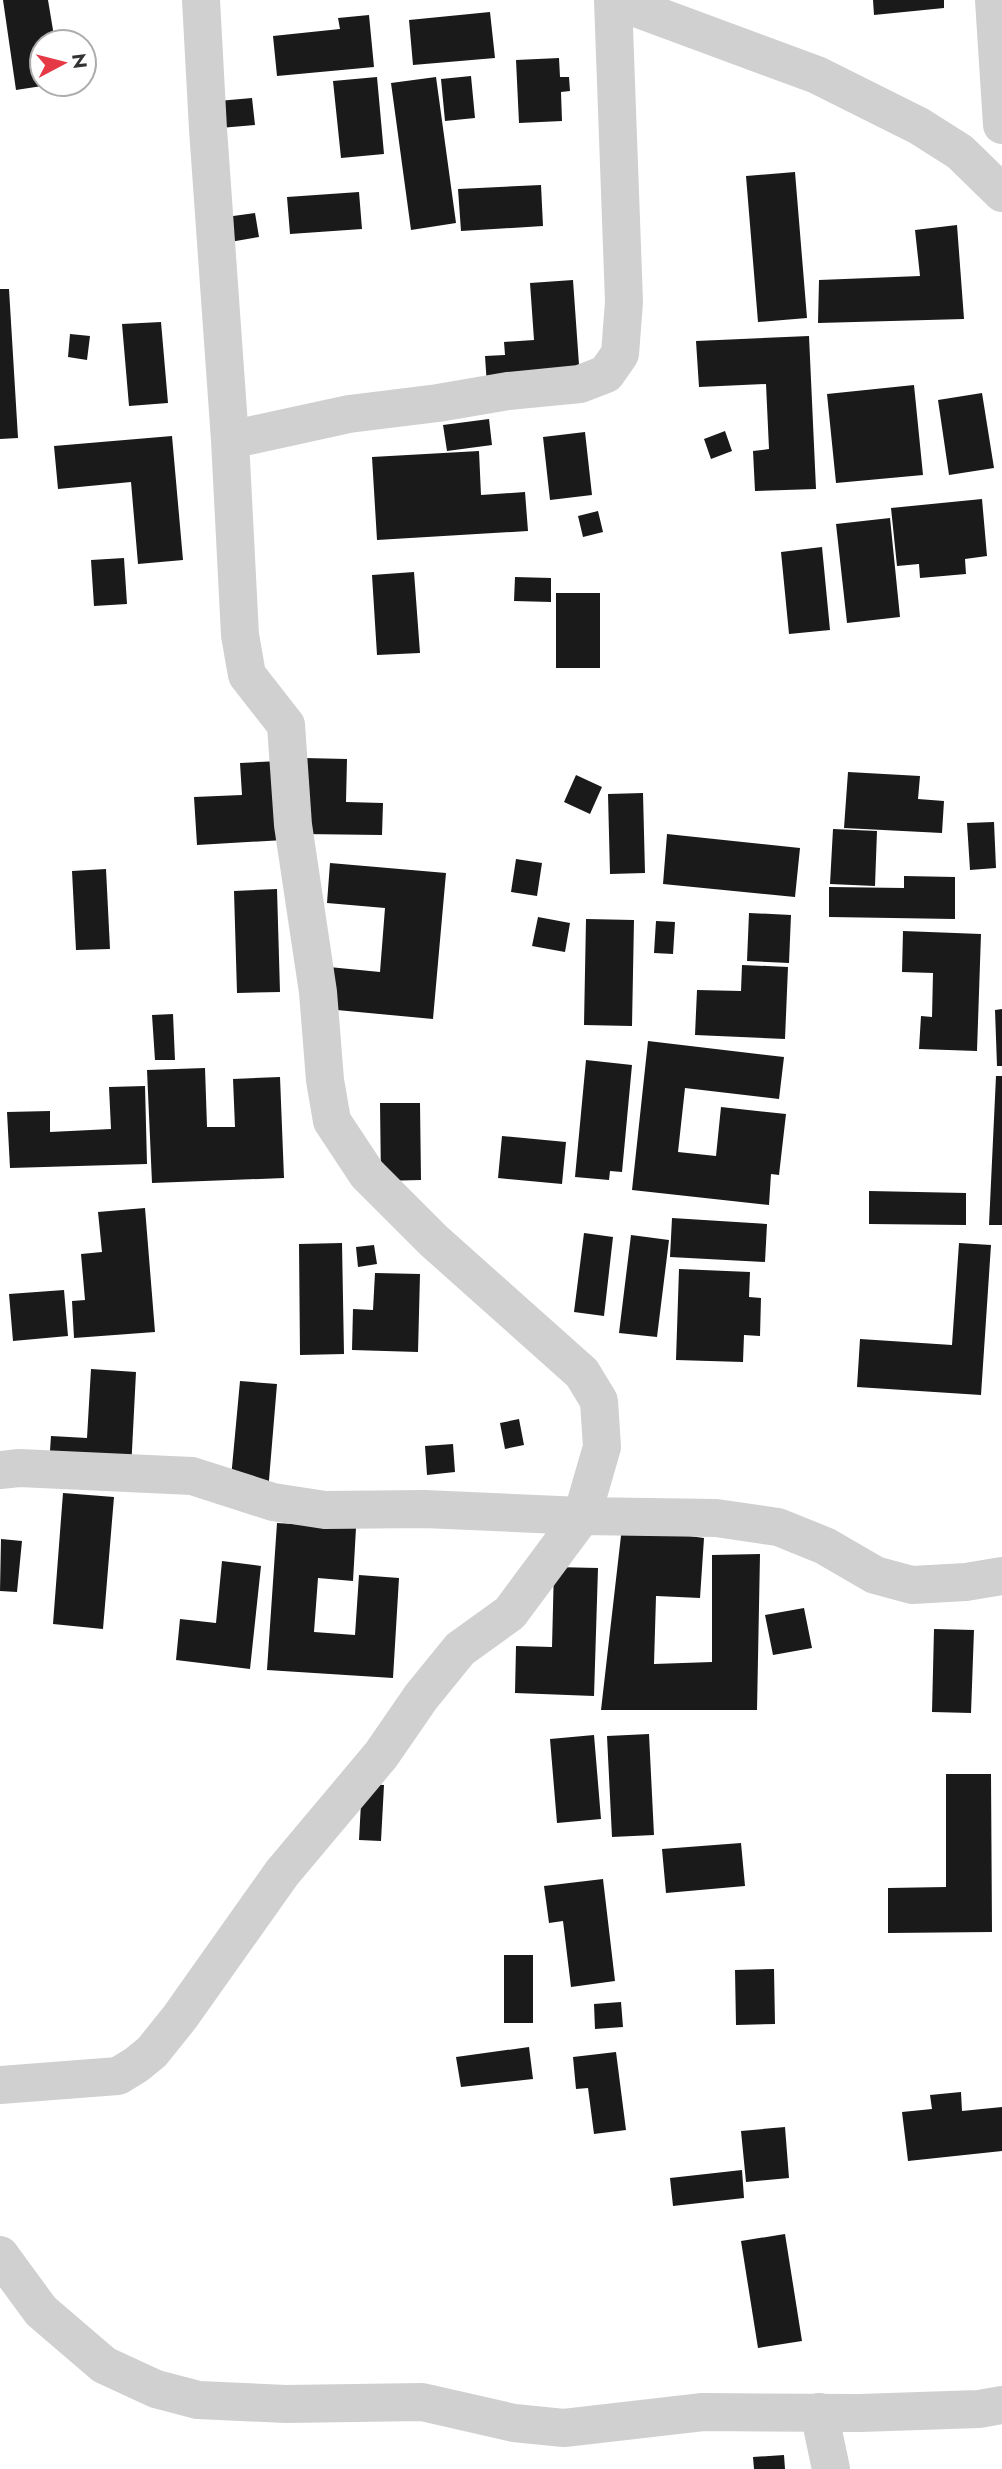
<svg xmlns="http://www.w3.org/2000/svg" width="1002" height="2469" font-family="Jost,sans-serif">
	<rect width="100%" height="100%" fill="#fff"/>
	<!-- building -->
	<path fill="#1a1a1a" d="M3 0H48L55 42H42V86L16 90Z
		M873 0H944V8L874 15Z
		M490 12 495 58 413 65 409 20Z
		M369 15 374 67 277 76 273 36 340 29 338 18Z
		M559 58 560 77H569L570 91 561 92 562 121 519 123 516 60Z
		M471 76 475 118 445 121 441 79Z
		M377 77 384 154 341 158 333 81Z
		M436 77 456 223 411 230 391 83Z
		M252 98 255 125 220 128 218 101Z
		M795 172 807 318 758 322 746 176Z
		M541 185 543 226 461 231 458 189Z
		M359 192 362 229 290 234 287 197Z
		M255 213 259 237 230 242 226 217Z
		M957 225 964 319 818 323 819 280 920 276 915 230Z
		M573 280 580 379 487 386 485 356 505 355 504 342 534 340 530 283Z
		M0 289H9L18 438 0 439Z
		M161 322 168 403 129 406 122 324Z
		M70 334 90 336 87 360 68 357Z
		M809 336 816 489 755 491 753 451 769 449 766 384 699 387 696 341Z
		M914 385 923 475 836 483 827 394Z
		M982 393 994 468 949 475 938 400Z
		M489 419 492 445 447 451 443 425Z
		M725 431 732 451 711 459 704 439Z
		M585 432 592 495 550 500 543 437Z
		M172 436 183 560 138 564 131 482 58 489 54 446Z
		M479 451 481 495 525 492 528 531 377 540 372 457Z
		M982 499 987 556 965 559 966 574 920 578 919 564 897 566 891 508Z
		M598 511 603 532 583 537 578 516Z
		M890 518 900 617 847 623 836 524Z
		M822 547 830 630 789 634 781 552Z
		M124 558 127 604 94 606 91 560Z
		M414 572 420 653 377 655 372 575Z
		M515 577 551 578V602L514 601Z
		M556 593H600V668H556Z
		M304 758 347 759 346 802 383 803 382 835 302 834Z
		M279 761 284 840 197 845 194 797 242 795 240 763Z
		M848 772 920 776 918 799 944 801 942 833 844 828Z
		M576 775 602 787 590 814 564 802Z
		M643 793 645 873 610 874 608 794Z
		M994 822 996 868 970 870 967 823Z
		M833 829 877 831 875 886 830 884Z
		M667 834 800 848 795 897 663 884Z
		M516 859 542 863 537 896 511 892Z
		M330 863 446 873 433 1019 326 1009 329 967 380 972 385 908 327 903Z
		M106 869 110 949 76 950 72 871Z
		M904 876 955 877V919L829 917V887L904 888Z
		M277 889 280 992 237 993 234 891Z
		M749 913 791 915 789 963 747 961Z
		M538 917 570 923 565 952 532 946Z
		M586 919 634 920 632 1026 584 1025Z
		M656 921 675 922 673 954 654 953Z
		M903 931 981 934 977 1051 919 1049 921 1016 932 1017 933 973 902 972Z
		M742 965 788 967 785 1039 695 1035 697 990 741 991Z
		M1002 1009V1066H997L995 1010Z
		M173 1014 175 1060H155L152 1015Z
		M648 1041 784 1057 779 1099 685 1088 678 1152 716 1156 721 1107 786 1114 779 1175 771 1174 769 1205 632 1190Z
		M586 1060 632 1065 622 1172 610 1171 609 1180 575 1177Z
		M205 1068 207 1127H235L233 1079 280 1077 284 1178 152 1183 147 1070Z
		M996 1076H1002V1225H989Z
		M145 1086 147 1164 10 1168 7 1112 50 1111V1132L111 1129 109 1087Z
		M380 1103H420L421 1180 381 1181Z
		M502 1136 566 1142 562 1184 498 1178Z
		M869 1191 966 1193V1225L869 1224Z
		M145 1208 155 1332 74 1338 72 1301 85 1300 81 1254 102 1252 98 1212Z
		M672 1218 767 1224 765 1262 670 1257Z
		M584 1233 613 1237 604 1316 574 1312Z
		M631 1235 669 1240 657 1337 619 1333Z
		M342 1243 344 1354 300 1355 299 1244Z
		M959 1243 991 1245 981 1395 857 1387 860 1339 952 1345Z
		M374 1245 377 1264 358 1267 356 1247Z
		M679 1269 750 1272 749 1297 761 1298 760 1336 744 1335 743 1362 676 1360Z
		M375 1273 420 1274 418 1352 352 1350 353 1309 373 1310Z
		M64 1290 68 1336 13 1341 9 1294Z
		M91 1369 136 1372 131 1470 49 1465 51 1436 87 1438Z
		M240 1381 277 1384 268 1492 230 1489Z
		M519 1419 524 1445 505 1449 500 1423Z
		M453 1444 455 1472 427 1475 425 1446Z
		M63 1493 114 1497 103 1629 53 1624Z
		M277 1523 356 1528 353 1581 318 1578 314 1632 355 1635 359 1575 399 1578 393 1678 267 1670Z
		M622 1527 704 1538 700 1598 656 1596 654 1664 712 1662V1555L760 1554 757 1710H601Z
		M1 1539 22 1541 17 1592 0 1591Z
		M222 1561 261 1566 250 1669 176 1660 180 1619 216 1623Z
		M554 1567 598 1568 594 1696 515 1693 516 1646 552 1647Z
		M804 1608 812 1648 773 1655 765 1615Z
		M934 1629 974 1630 971 1713 932 1712Z
		M649 1734 654 1835 612 1837 607 1736Z
		M594 1735 601 1819 557 1823 550 1739Z
		M946 1774H991L992 1932 888 1933V1888L946 1887Z
		M362 1784 384 1785 381 1841 359 1840Z
		M741 1843 745 1886 666 1893 662 1849Z
		M603 1879 615 1981 571 1987 563 1921 549 1923 544 1886Z
		M504 1955H533V2023H504Z
		M774 1969 775 2024 736 2025 735 1970Z
		M621 2002 623 2027 595 2029 594 2004Z
		M529 2047 533 2079 461 2087 456 2057Z
		M616 2052 626 2130 594 2134 588 2088 576 2089 573 2057Z
		M961 2092 962 2111 1002 2107V2151L908 2161 902 2112 932 2109 930 2095Z
		M785 2127 789 2178 746 2182 741 2131Z
		M742 2170 744 2198 673 2206 670 2178Z
		M785 2234 802 2341 758 2348 741 2241Z
		M784 2455 785 2469H754L753 2457Z"/>
	<g fill="none" stroke-linecap="round" stroke-linejoin="round">
		<!-- minor -->
		<path stroke="#d0d0d0" stroke-width="38" d="M614 0 817 75 919 126 960 152 1002 193
			M994 0 1002 125
			M230 440 349 414 438 403 508 391 580 384 606 374 620 354 624 302 613 0
			M0 1470 19 1468 192 1476 273 1502 325 1510 424 1509 582 1516 716 1518 778 1527 825 1546 875 1575 912 1585 966 1582 1002 1576
			M0 2085 118 2076 136 2065 152 2052 180 2017 282 1873 381 1755 421 1697 460 1649 510 1613 582 1516 602 1447 599 1401 582 1373 434 1241 367 1174 332 1121 325 1080 318 992 293 825 286 725 247 675 240 635 230 440 208 129 201 0
			M0 2255 41 2311 104 2365 156 2389 198 2400 286 2404 422 2402 514 2423 564 2428 703 2412 860 2413 979 2409 1002 2405
			M819 2412 831 2469"/>
	</g>
	<!-- north arrow -->
	<g transform="translate(63 63) rotate(83)"><circle r="33" fill="#ffffff" stroke="#adadad" stroke-width="2"/>
	<path d="M0-5L12 26L0 18L-12 26Z" fill="#e63946"/>
	<text y="-10" font-size="19" font-weight="bold" text-anchor="middle" fill="#333333">N</text>
	</g>
</svg>
